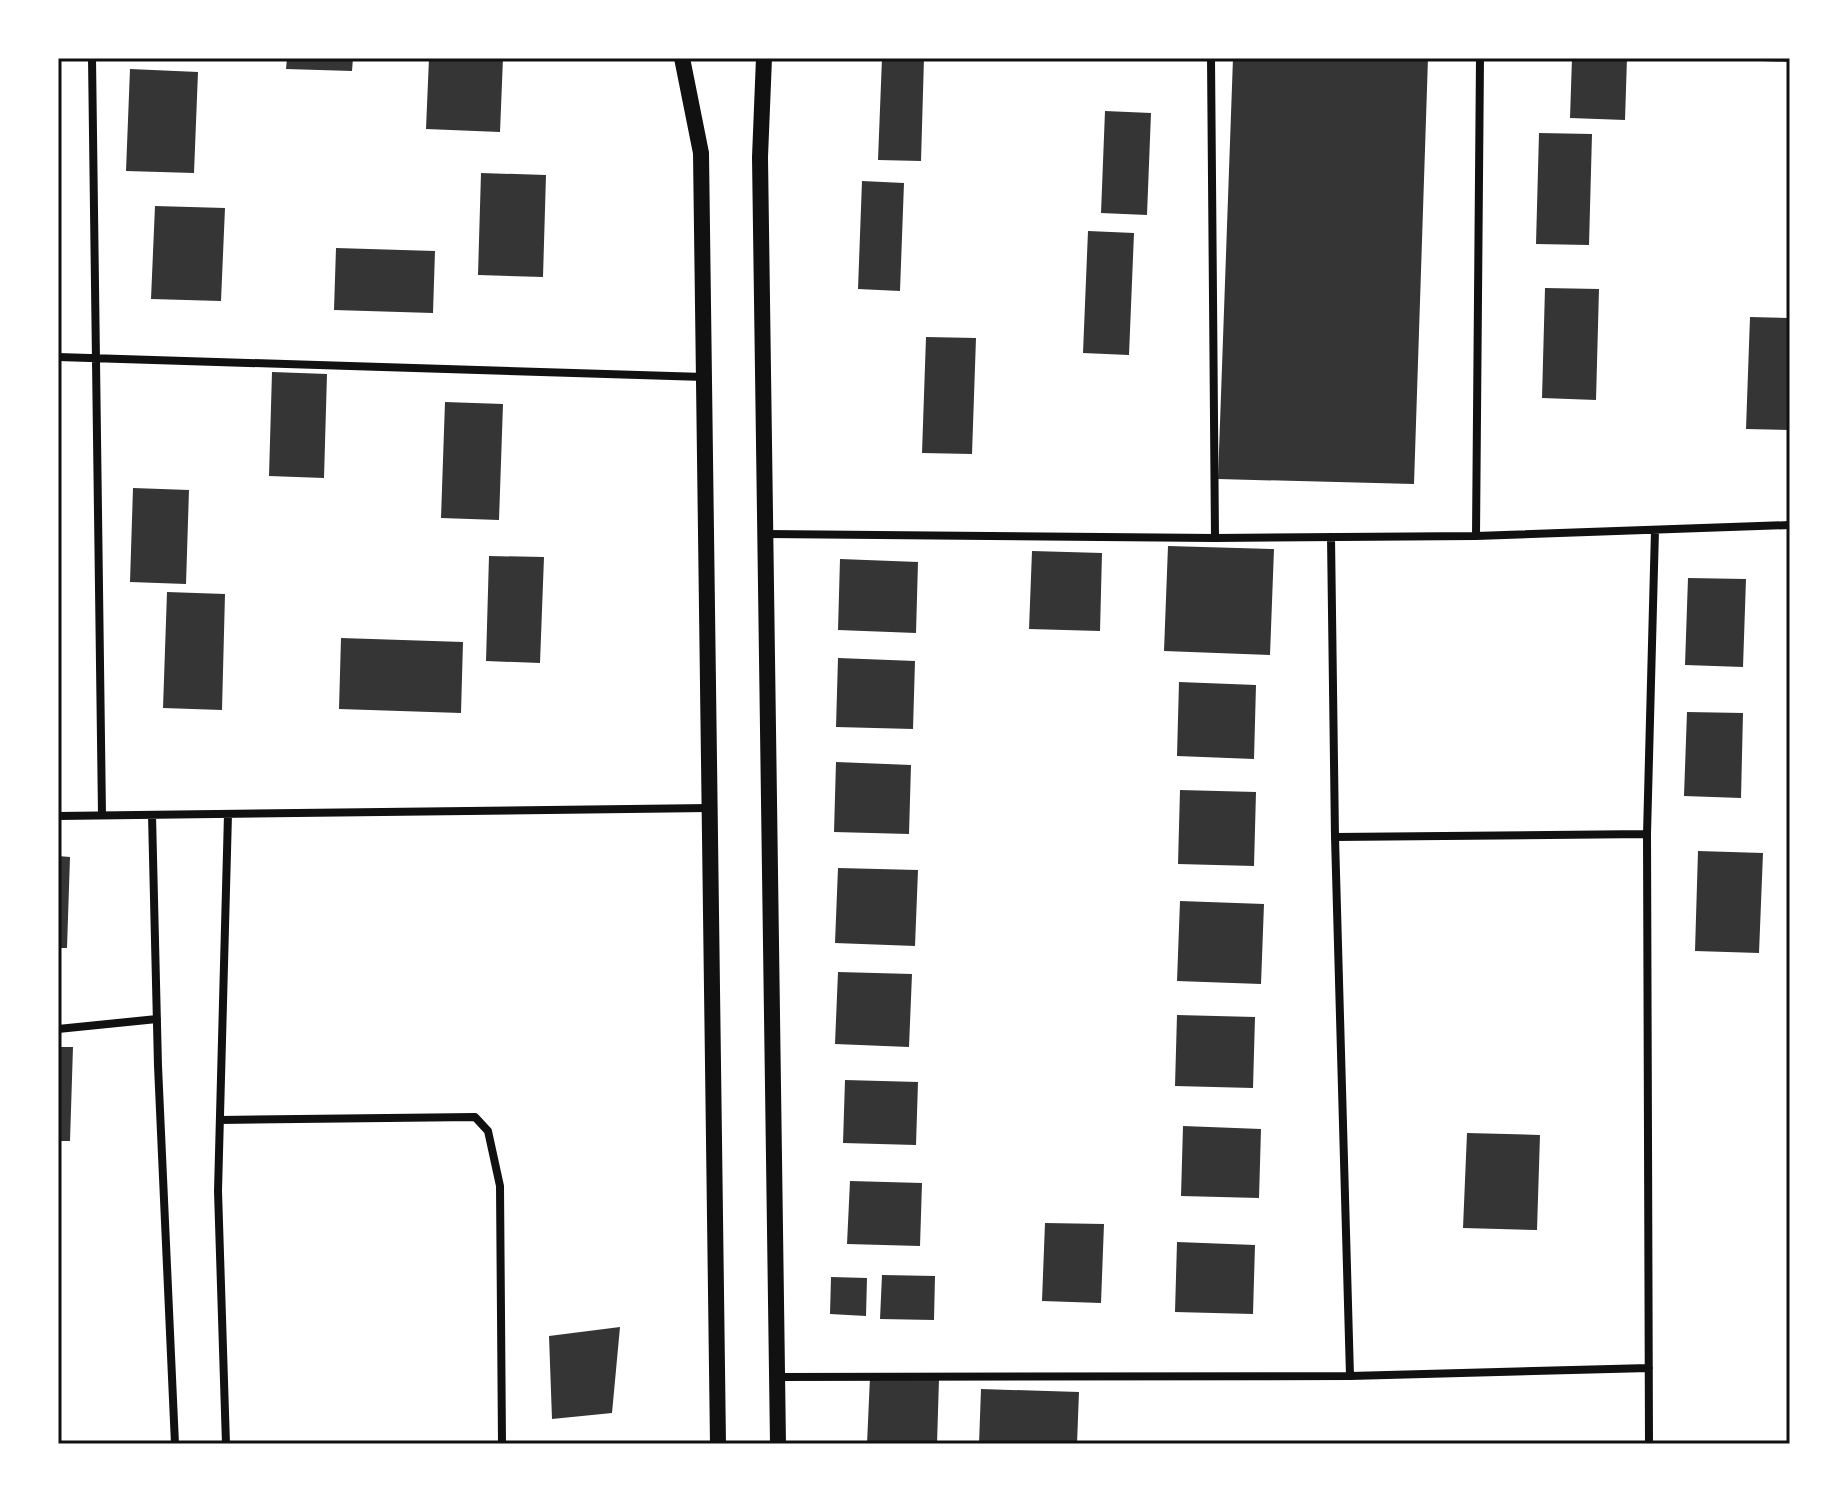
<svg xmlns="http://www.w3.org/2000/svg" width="1848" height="1502" font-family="'Fira Sans',sans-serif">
	<rect width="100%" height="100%" fill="#fff"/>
	<!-- building -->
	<path fill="#353535" d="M287 58H353L352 71 286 69Z
		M429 58H503L500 132 426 129Z
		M882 58H924L921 161 878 160Z
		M1233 58H1428L1414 484 1218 479Z
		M1572 58H1627L1625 120 1570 118Z
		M1761 58H1790V62L1761 61Z
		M130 69 198 72 194 173 126 171Z
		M1105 111 1151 113 1147 215 1101 213Z
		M1539 133 1592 134 1589 245 1536 244Z
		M481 173 546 175 543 277 478 275Z
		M862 181 904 183 900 291 858 289Z
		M155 206 225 208 221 301 151 299Z
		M1088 231 1134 233 1129 355 1083 353Z
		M336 248 435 251 433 313 334 310Z
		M1545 288 1599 289 1596 400 1542 398Z
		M1750 317 1790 318V430L1746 429Z
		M926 337 976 338 972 454 922 453Z
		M272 372 327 374 324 478 269 476Z
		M445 402 503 404 499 520 441 518Z
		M133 488 189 490 186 584 130 582Z
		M1168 546 1274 549 1270 655 1164 651Z
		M1032 551 1102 553 1100 631 1029 629Z
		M489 556 544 557 540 663 486 661Z
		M840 559 918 562 916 633 838 630Z
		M1688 578 1746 579 1743 667 1685 665Z
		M167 592 225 594 222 710 163 708Z
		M341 638 463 642 461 713 339 709Z
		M838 658 915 661 913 729 836 727Z
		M1179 682 1256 685 1254 759 1177 756Z
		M1687 712 1743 713 1741 798 1684 796Z
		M836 762 911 765 909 834 834 832Z
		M1180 790 1256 792 1254 866 1178 864Z
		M1698 851 1763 853 1759 953 1695 951Z
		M58 856 70 857 67 948H58Z
		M838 868 918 870 915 946 835 943Z
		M1180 901 1264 904 1261 984 1177 981Z
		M838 972 912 974 909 1047 835 1044Z
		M1177 1015 1255 1017 1253 1088 1175 1086Z
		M58 1047H73L70 1141H58Z
		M845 1080 918 1082 916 1145 843 1143Z
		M1183 1126 1261 1129 1259 1198 1181 1196Z
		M1467 1133 1540 1135 1537 1230 1463 1228Z
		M850 1181 922 1183 920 1246 847 1244Z
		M1045 1223 1104 1224 1101 1303 1042 1301Z
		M1177 1242 1255 1245 1253 1314 1175 1312Z
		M882 1275 935 1276 934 1320 880 1319Z
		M831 1277 867 1278 866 1316 830 1314Z
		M620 1327 612 1413 552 1419 549 1336Z
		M870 1377 939 1379 937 1444H867Z
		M981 1389 1079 1392 1077 1444H979Z"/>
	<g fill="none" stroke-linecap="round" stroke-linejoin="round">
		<!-- minor -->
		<path stroke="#111" stroke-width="8" d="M92 58 102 815
			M1211 58 1215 538
			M58 357 704 377
			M766 534 1215 538 1476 536 1790 525
			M1476 536 1480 58
			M1331 537 1335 837 1350 1376
			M152 815 158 1066 175 1444
			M58 816 709 808
			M1335 837 1647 834
			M58 1029 157 1019
			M220 1120 475 1117 488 1131 500 1186 502 1444
			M778 1377 1350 1376 1649 1368
			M226 1444 218 1191 228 814
			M1649 1444 1647 834 1655 530"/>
		<!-- secondary -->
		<path stroke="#111" stroke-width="16" d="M682 58 701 153 718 1444
			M764 58 760 157 778 1444"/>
	</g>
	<!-- border -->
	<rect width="1848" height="1502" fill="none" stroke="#ffffff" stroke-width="120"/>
	<rect x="60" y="60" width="1728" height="1382" fill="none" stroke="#111" stroke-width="3"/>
</svg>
